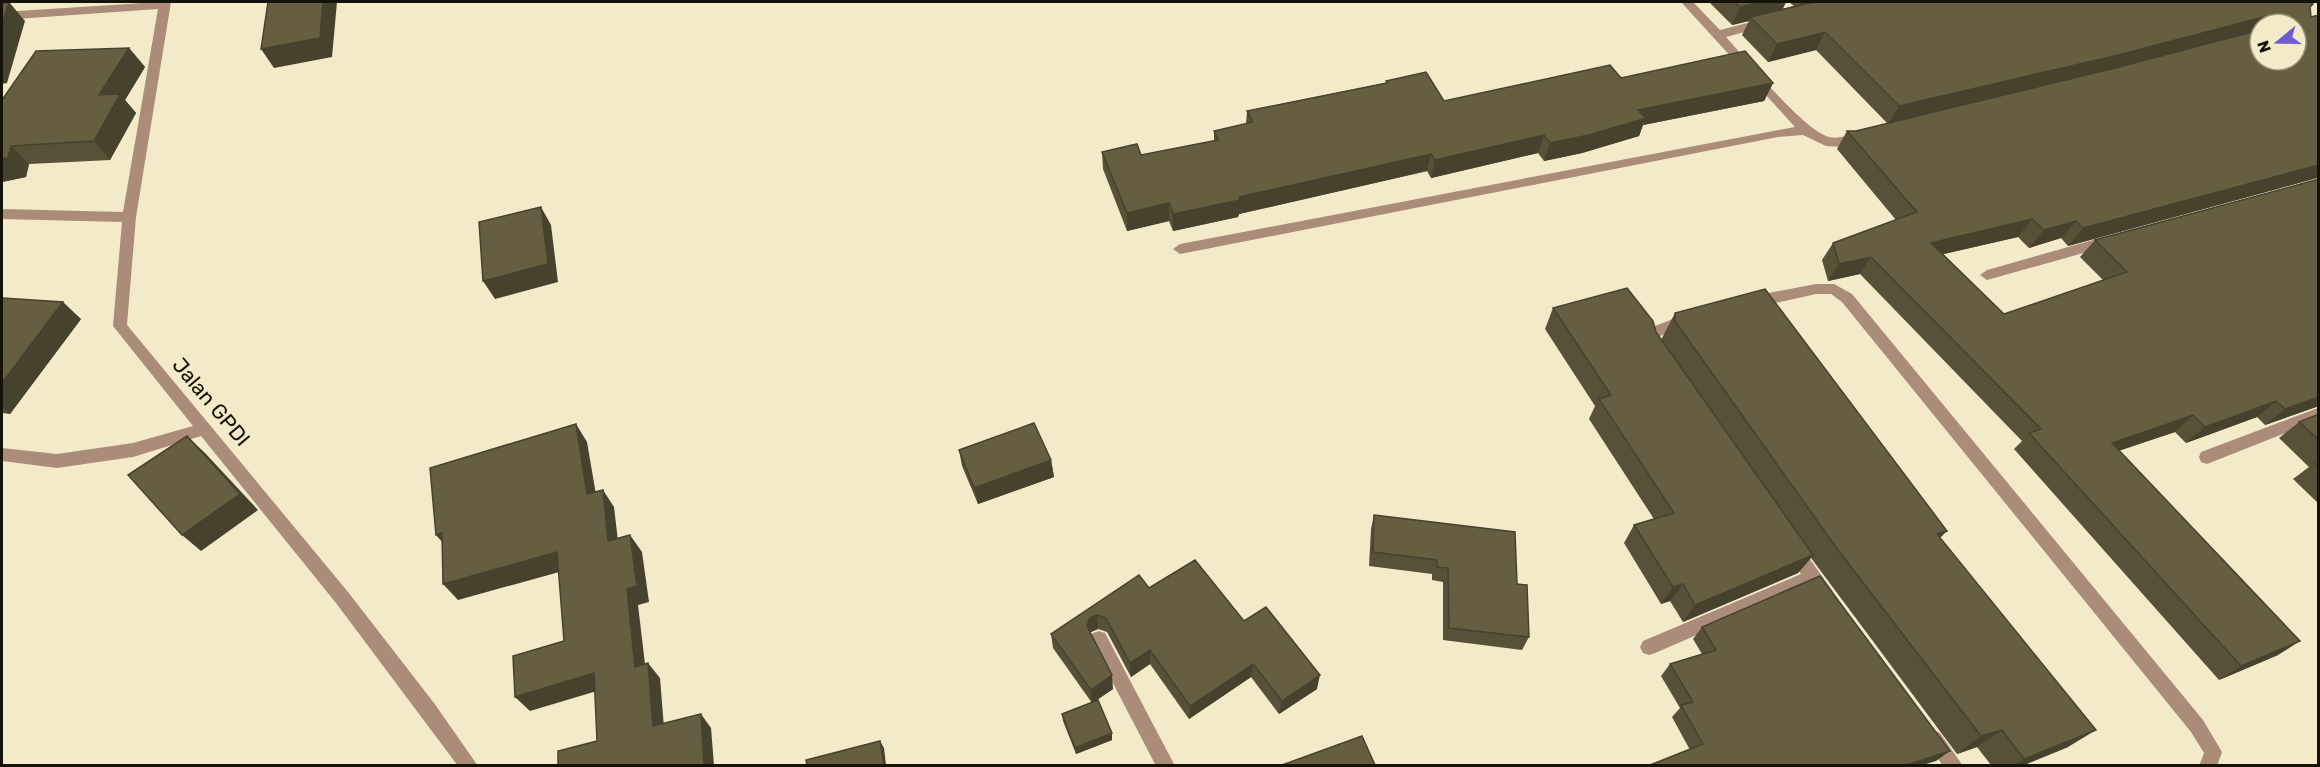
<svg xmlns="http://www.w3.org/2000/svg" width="2320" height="767" font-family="Rubik,sans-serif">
	<rect width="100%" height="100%" fill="#f2eac9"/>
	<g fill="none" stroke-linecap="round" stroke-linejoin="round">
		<!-- street -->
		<path fill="#aa8c79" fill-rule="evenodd" d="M159 2H171L136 217 127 325 348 592 434 703 478 766H458L336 603 201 436 133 457 57 468 2 461V448L57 454 133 443 193 426 113 326 122 222 2 219V209L123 212 158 9 2 20V12Z
			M1681 2H1693L1720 30 1763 19 1767 20V26L1726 37C1746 59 1803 130 1829 137 1841 140 1854 132 1866 135L1867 138 1866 141 1845 147 1826 146 1803 135 1778 137 1180 254 1173 249 1180 244 1795 127Z
			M2107 236 2114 241 2112 245 1987 280 1980 275 1987 270Z
			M1816 284H1834L1852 294 2203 720 2222 752 2217 766H2199L2204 753 2191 732 1842 302 1831 294H1816L1753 308 1748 306 1746 302 1748 298 1753 296Z
			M1686 314 1691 316 1693 320 1691 324 1660 336 1658 351H1648L1645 333 1647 329Z
			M2318 408V420L2207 464 2201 462 2199 457 2201 452Z
			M1793 542 1799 544 1832 590 1834 595 1832 600 1826 603 1820 600 1810 586 1655 653 1649 655 1643 653 1640 647 1643 641 1801 574 1785 549 1787 544Z
			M1099 631 1105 633 1175 766H1156L1090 639 1093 633Z
			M1934 730 1940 733 1963 766H1943L1925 739 1928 733Z"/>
	</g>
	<!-- wall -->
	<path fill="#575138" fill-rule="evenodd" d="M1709 2H1786L1782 9 1794 6 1789 2H2309L2313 4 2310 8 2311 17 2319 15V179L2317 178 2068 246 2061 238 2029 248 2018 237 1943 254 2004 314 2103 280 2080 257 2095 240 2319 179V406L2265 425 2257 417 2186 443 2175 432 2119 450 2278 655 2219 680 2014 449 2022 441 1860 274 1828 281 1822 260 1833 243 1896 220 1837 149 1847 131H1856L1888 124 1816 50 1768 62 1742 35 1749 21 1732 25ZM2260 24H2296L2260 60Z
		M129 48 145 67 125 100 136 113 110 160 29 164 26 177 2 182V100Z
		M1621 78 1773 83 1764 101 1643 125 1639 136 1582 153 1544 161 1538 153 1431 178 1427 171 1239 214 1238 217 1173 231 1169 221 1127 231 1103 169 1102 152 1141 155 1214 141V131L1246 124 1247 111 1386 83V81L1444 101Z
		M2 298 81 319 10 414 2 413Z
		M1553 308 1656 332 1662 340V338L1675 313 1940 538 2068 747 2024 765H1991L1977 747 1957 754 1811 558 1798 573 1683 622 1670 601 1661 604 1624 543 1634 525 1654 519 1589 419 1595 406 1545 329Z
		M2319 414V504L2293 479 2309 467 2279 438 2299 422Z
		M959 450 1051 460 1054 477 978 504 962 466Z
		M1374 515 1517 584 1529 637 1522 650 1443 640V582L1432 580V574L1369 566 1371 529Z
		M1149 588 1244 621 1317 689 1279 714 1251 677 1189 719 1150 664 1131 677 1107 632 1098 629 1091 632 1090 634 1113 689 1094 702 1112 733V740L1076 754 1063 721 1062 714 1092 703 1053 648 1051 634Z
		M1702 627 1936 761 1690 750 1672 717 1680 708 1661 676 1670 664 1702 654 1693 639Z"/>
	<!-- shaded-wall -->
	<path fill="#47422e" d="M9 2 25 21 7 83 2 84V25Z
		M323 2H337L332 57 274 68 261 49Z
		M1761 2H1786L1781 13 1750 17 1749 21 1732 25 1740 7Z
		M1801 2H1830L1797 10Z
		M2275 14 2266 24H2260L2259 32 1888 124 1899 106Z
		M1825 32 1816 50 1768 62 1777 44Z
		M129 48 145 67 125 100 136 113 110 160 94 141 99 95Z
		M1773 83 1764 101 1643 125 1639 136 1582 153 1544 161 1550 143 1638 110Z
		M1544 135 1538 153 1431 178 1435 160Z
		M11 146 29 164 26 177 2 182V159Z
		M1431 154 1427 171 1239 214 1238 217 1173 231V214L1239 197Z
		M2319 165V177L2317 178 2068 246 2083 228Z
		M1169 203V221L1127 231V213Z
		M541 207 551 225 558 282 495 299 483 281Z
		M2032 219 2018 237 1918 260 1931 243Z
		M2076 221 2061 238 2029 248 2044 230Z
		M1871 257 1860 274 1828 281 1839 264Z
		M63 302 81 319 10 414 2 407V383Z
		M2319 397V406L2265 425 2285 409Z
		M2276 401 2257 417 2186 443 2205 427Z
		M2193 415 2175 432 2095 459 2112 443Z
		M576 424 587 442 599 512 587 494Z
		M187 436 205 453 258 510 201 551 182 535Z
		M1051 460 1054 477 978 504 974 488Z
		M603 490 614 507 620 558 608 541Z
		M1947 531 1926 552 1937 534Z
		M442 533 451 552 436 535Z
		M630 535 642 552 649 602 638 605 647 681 635 667 627 589Z
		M557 552 570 569 458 600 443 584Z
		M1813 555 1798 573 1683 622 1695 605Z
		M1683 584 1670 601 1661 604 1673 587Z
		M1097 615 1098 629 1091 632 1088 640 1087 626 1090 618Z
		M2300 641 2278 655 2219 680 2241 666Z
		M1150 650V664L1131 677 1130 663Z
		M648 663 660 678 665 740 653 726Z
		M1253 664 1251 677 1189 719 1190 706Z
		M594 673 607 688 530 711 515 697Z
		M1112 675 1113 689 1092 703 1091 690Z
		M1320 675 1317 689 1279 714 1282 701Z
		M701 714 711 728 714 765H704Z
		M2002 730 1977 747 1957 754 1981 736Z
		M2096 730 2068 747 2024 765H2014L2024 759Z
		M1112 733V740L1076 754 1075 748Z
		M880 741 884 748 886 765H884Z
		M1950 751 1936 761 1923 765H1906Z"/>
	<!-- building -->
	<path fill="#655e41" stroke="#47422e" stroke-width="1.5" d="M9 2 2 25V3Z
		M268 2H323L320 38 261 49Z
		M1735 2H1761L1740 7Z
		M1814 2H2309L2313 4 2310 7 2311 17 2319 15V165L2083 228 2076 221 2044 230 2032 219 1931 243 2004 314 2127 272 2095 240 2319 179V397L2285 409 2276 401 2205 427 2193 415 2112 443 2300 641 2241 666 2029 433 2041 429 1871 257 1839 264 1833 243 1917 212 1847 131H1856L2115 68 2260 30V60H2296V24H2277L2278 16 2275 14 2114 56 1899 106 1825 32 1777 44 1750 17Z
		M129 48 99 95 120 94 94 141 11 146 8 158 2 159V100L36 51Z
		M1745 51 1773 83 1638 110 1646 118 1589 135 1550 143 1544 135 1435 160 1431 154 1239 197 1240 200 1173 214 1169 203 1127 213 1102 152 1137 144 1141 155 1218 140 1214 131 1253 122 1247 111 1387 83 1386 81 1426 72 1444 101 1610 65 1621 78Z
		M541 207 548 264 483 281 479 222Z
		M1627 288 1653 321 1656 332 1813 555 1695 605 1683 584 1673 587 1634 525 1674 513 1599 399 1611 395 1553 308Z
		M1765 289 1947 531 1937 534 2096 730 2024 759 2002 730 1981 736 1838 550 1675 321V313Z
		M2 298 63 302 2 383Z
		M2319 414V440L2299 422Z
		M1034 423 1051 460 974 488 959 450Z
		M576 424 587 494 603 490 608 541 630 535 637 586 627 589 635 667 648 663 653 726 701 714 704 765H558V751L597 741 594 673 515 697 513 656 564 641 557 552 443 584 442 533 436 535 430 468Z
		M187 436 240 494 182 535 128 475Z
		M2319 462V468L2314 463Z
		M1374 515 1515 532 1517 584 1527 585 1529 637 1449 628 1448 568 1437 567V560L1373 552Z
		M1195 560 1244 621 1266 607 1320 675 1282 701 1253 664 1190 706 1150 650 1130 663 1106 618 1097 615 1090 618 1087 626 1112 675 1091 690 1051 634 1139 575 1149 588Z
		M1820 576 1950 751 1906 765H1650L1703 744 1681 705 1693 702 1670 664 1716 650 1702 627Z
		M1098 700 1112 733 1075 748 1062 714Z
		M1362 736 1375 765H1282Z
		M880 741 884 765H807L806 760Z"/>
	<g text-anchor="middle" stroke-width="6" stroke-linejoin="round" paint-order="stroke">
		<!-- street labels -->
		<g font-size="21" fill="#151207" stroke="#f2eac9">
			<text transform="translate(211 402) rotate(50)" y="7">Jalan GPDI</text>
		</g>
	</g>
	<!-- border -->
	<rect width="2320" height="767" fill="none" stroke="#151207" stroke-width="6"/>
	<!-- north arrow -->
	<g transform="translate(2278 42) rotate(251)"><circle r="28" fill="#f2eac9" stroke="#9a947b" stroke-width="1.5"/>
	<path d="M0-4.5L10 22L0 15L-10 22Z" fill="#6e5bd5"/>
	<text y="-9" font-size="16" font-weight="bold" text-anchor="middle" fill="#151207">N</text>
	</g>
</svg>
